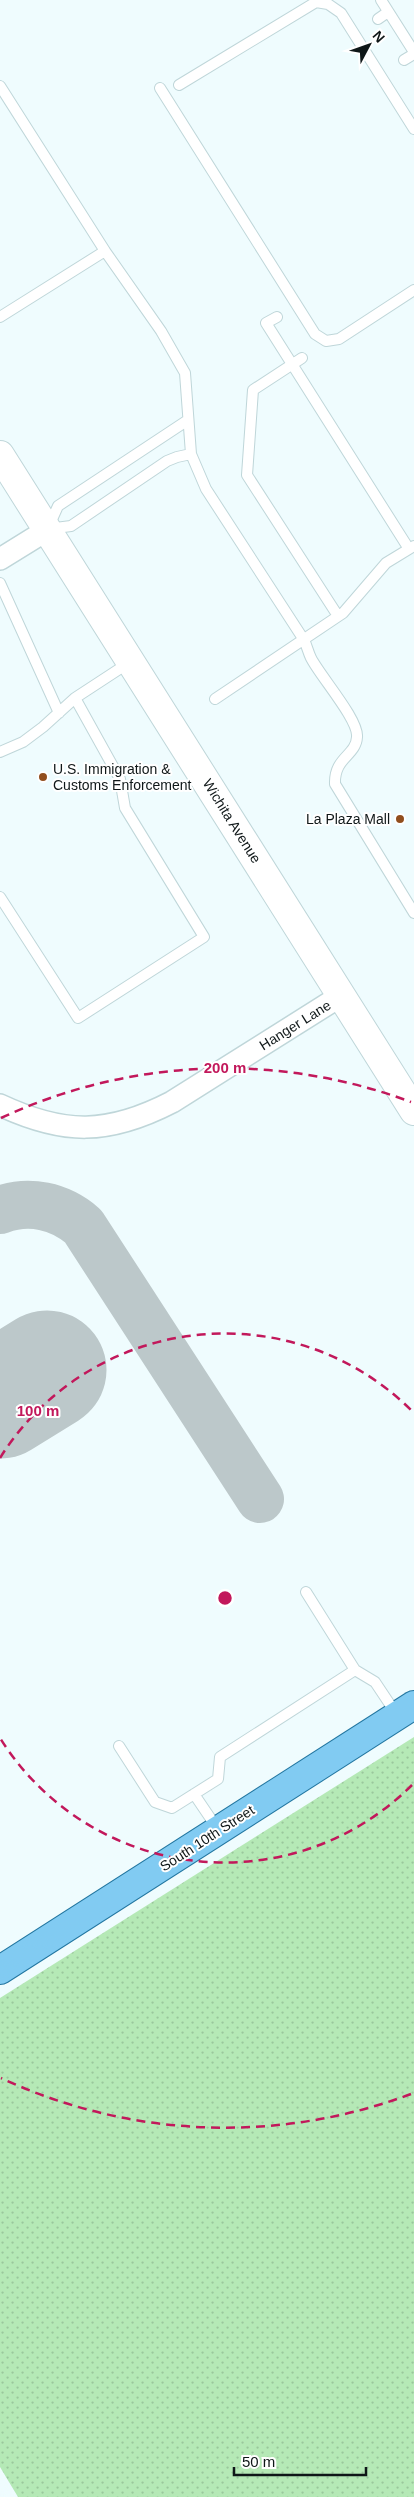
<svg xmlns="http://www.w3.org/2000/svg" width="414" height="2497" font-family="Arial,sans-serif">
	<defs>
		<pattern id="grass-dots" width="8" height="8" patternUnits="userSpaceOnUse" patternTransform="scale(1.25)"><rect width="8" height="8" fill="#b5e9b6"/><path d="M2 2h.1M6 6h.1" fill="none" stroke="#9ac79c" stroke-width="1.8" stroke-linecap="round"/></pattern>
	</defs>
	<rect width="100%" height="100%" fill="#effcfe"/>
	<!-- grass -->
	<path fill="url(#grass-dots)" d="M414 1737V2497H18L0 2467V1998Z"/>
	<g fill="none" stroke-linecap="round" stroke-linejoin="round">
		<!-- taxiway -->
		<path stroke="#bcc8ca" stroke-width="48" d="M0 1210C29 1199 60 1206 83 1226L260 1499"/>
		<!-- runway -->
		<path stroke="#bcc8ca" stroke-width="119" d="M0 1399 47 1370"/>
		<!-- service casing -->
		<g stroke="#bfd6d9" stroke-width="12">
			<path id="service" d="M381 0 414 52
				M378 19 388 12
				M404 60 414 54
				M179 85 316 2 328 4 341 13 414 129
				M0 86 105 251 161 331 185 373 191 454 206 489 304 640C307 646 308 652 311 658 320 676 359 720 357 737 356 756 334 757 335 784L414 913
				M160 88 315 334 326 341 339 339 414 290
				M0 317 105 251
				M277 317 266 323 409 549
				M302 358 253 390 247 475 338 616
				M49 526 58 506 188 420
				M48 529 71 526 167 461 177 457 191 454
				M0 583 59 713
				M215 699 343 613 386 563 414 546
				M0 752 23 742 43 727 75 698 130 662
				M0 897 78 1018 204 937 125 808 120 779 75 698
				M306 1592 355 1670 375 1682 397 1715
				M119 1746 155 1802 172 1808 218 1779 220 1757 355 1670
				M194 1794 217 1828"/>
		</g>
		<!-- minor casing -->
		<g stroke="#bfd6d9" stroke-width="24">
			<path id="minor" d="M0 559 47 530
				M0 1105C64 1135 108 1135 172 1102L342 995"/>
		</g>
		<!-- secondary casing -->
		<g stroke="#bfd6d9" stroke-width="30">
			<path id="secondary" d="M0 455 414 1111"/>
		</g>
		<!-- primary casing -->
		<g stroke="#2276a0" stroke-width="30">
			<path id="primary" d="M0 1970 414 1705"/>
		</g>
		<!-- service -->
		<use href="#service" stroke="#fff" stroke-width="10"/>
		<!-- minor -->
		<use href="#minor" stroke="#fff" stroke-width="21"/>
		<!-- secondary -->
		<use href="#secondary" stroke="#fff" stroke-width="28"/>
		<!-- primary -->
		<use href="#primary" stroke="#81cbf2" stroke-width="28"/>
	</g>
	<!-- distance rings -->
	<g fill="none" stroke="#c2185b" stroke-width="2.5" stroke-dasharray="9 6">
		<path d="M412 1785A265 265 0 0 1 0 1738M0 1458A265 265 0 0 1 412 1411"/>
		<path d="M411 2094A530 530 0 0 1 1 2078M1 1118A530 530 0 0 1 411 1102"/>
	</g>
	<!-- markers -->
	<g fill="#914e1d" stroke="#fff" stroke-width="2">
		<circle cx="43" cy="777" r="5"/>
		<circle cx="400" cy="819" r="5"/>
	</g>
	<g text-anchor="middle" stroke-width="4" stroke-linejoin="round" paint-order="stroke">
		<!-- poi labels -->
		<g font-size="14" fill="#0f1718" stroke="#fff" text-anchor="start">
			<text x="53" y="774">U.S. Immigration &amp;<tspan x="53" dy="16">Customs Enforcement</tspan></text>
			<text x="390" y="824" text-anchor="end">La Plaza Mall</text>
		</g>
		<!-- street labels -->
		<g font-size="14" fill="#0f1718" stroke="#fff">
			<text transform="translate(232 821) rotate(58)" y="5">Wichita Avenue</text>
			<text transform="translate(295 1025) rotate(-32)" y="5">Hanger Lane</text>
			<text transform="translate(207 1838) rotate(-33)" y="5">South 10th Street</text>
		</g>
	</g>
	<circle cx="225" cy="1598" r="8" fill="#c2185b" stroke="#fff" stroke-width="2.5"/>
	<g font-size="15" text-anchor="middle" font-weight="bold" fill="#c2185b" stroke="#fff" stroke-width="4" stroke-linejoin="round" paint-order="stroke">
		<text x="225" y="1073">200 m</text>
		<text x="38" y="1416">100 m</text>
	</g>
	<!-- north arrow -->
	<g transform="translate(369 45) rotate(49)" stroke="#ffffff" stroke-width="4" paint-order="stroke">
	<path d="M0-4L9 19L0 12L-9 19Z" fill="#0f1718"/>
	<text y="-8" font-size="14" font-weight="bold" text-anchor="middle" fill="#0f1718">N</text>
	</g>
	<!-- scale -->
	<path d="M234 2467v8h132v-8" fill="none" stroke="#0f1718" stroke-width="2.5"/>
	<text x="242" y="2467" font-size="15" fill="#0f1718" stroke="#ffffff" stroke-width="4" paint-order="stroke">50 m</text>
</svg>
